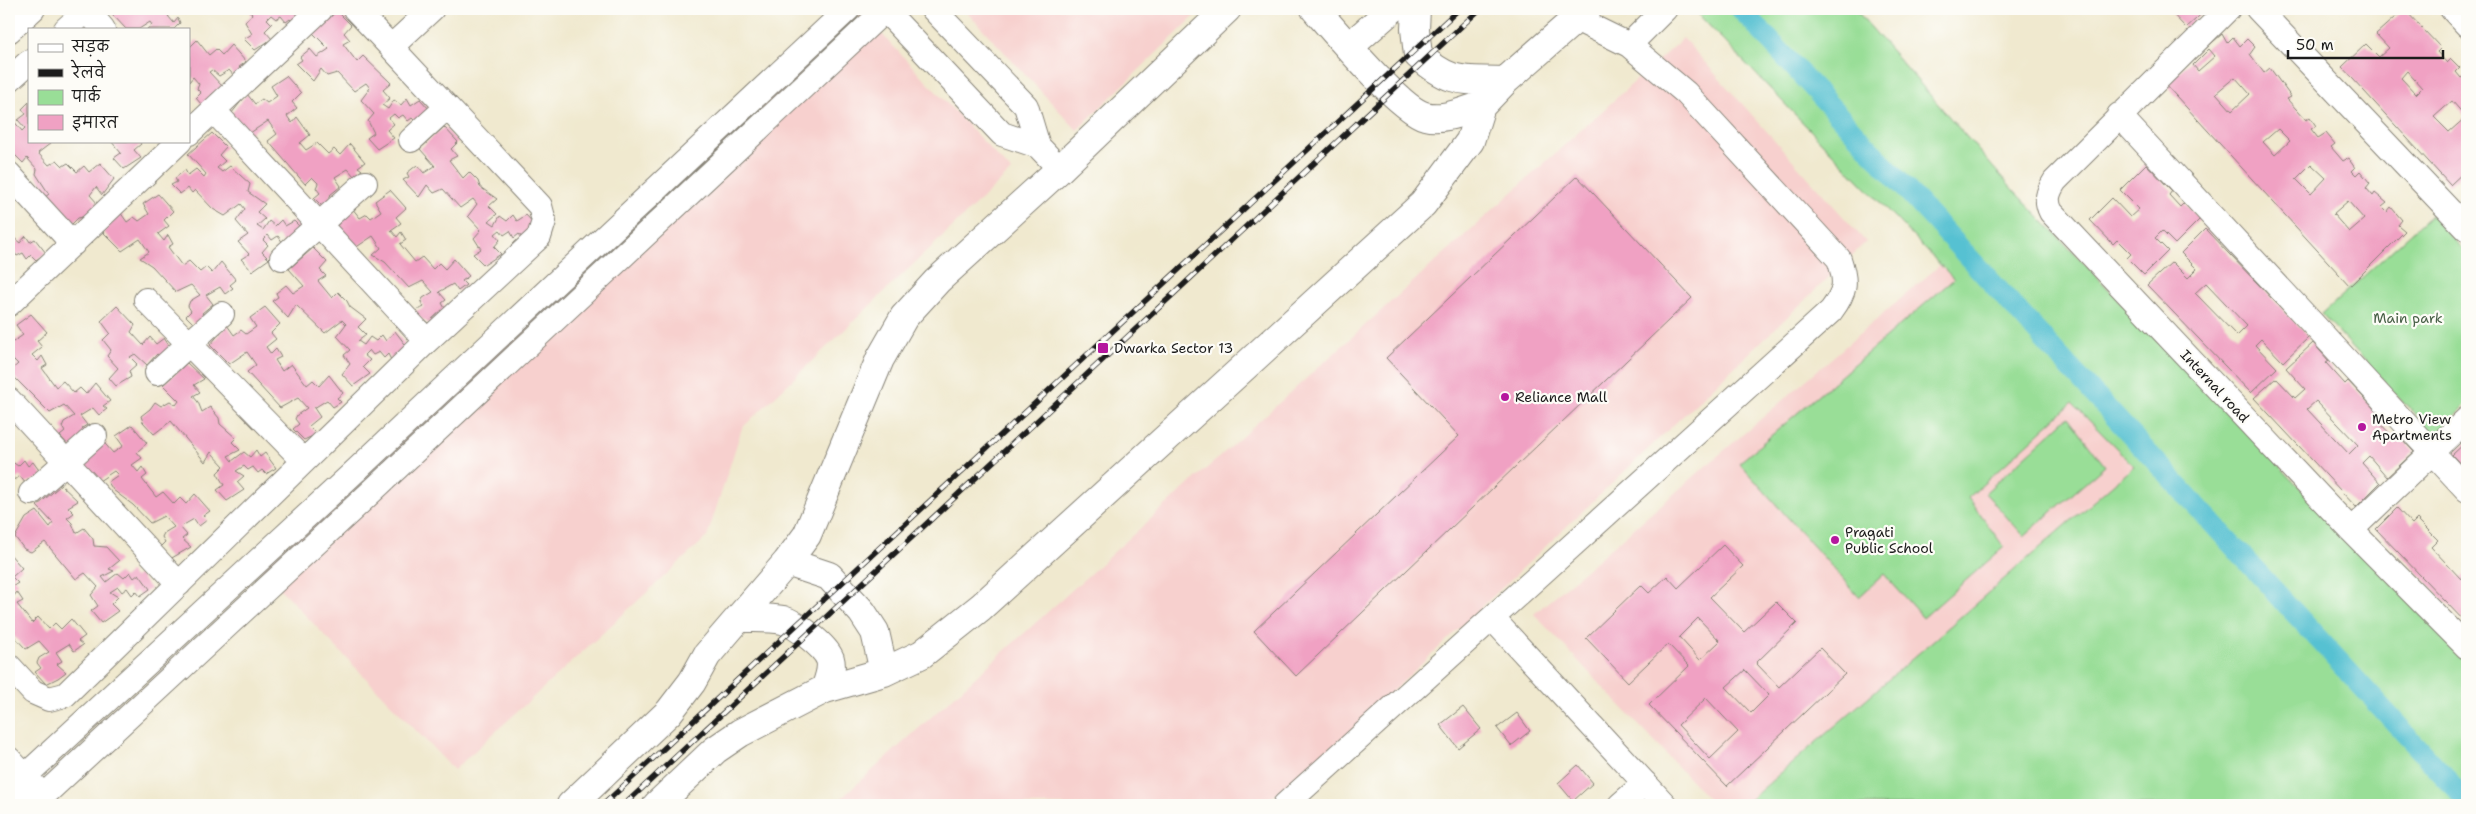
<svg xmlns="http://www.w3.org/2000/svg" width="2476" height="814" font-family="'Shantell Sans','Playpen Sans Deva',sans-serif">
	<rect width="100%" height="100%" fill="#fdfcf7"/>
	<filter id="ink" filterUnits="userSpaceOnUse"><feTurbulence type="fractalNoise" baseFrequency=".02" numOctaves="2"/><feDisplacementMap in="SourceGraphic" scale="10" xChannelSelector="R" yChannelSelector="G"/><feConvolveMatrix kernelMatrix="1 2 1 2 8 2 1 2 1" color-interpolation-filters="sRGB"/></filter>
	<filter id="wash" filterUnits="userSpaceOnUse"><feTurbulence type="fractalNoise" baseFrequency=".0096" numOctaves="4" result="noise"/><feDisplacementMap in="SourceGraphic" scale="20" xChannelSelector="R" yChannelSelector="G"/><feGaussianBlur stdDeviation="1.12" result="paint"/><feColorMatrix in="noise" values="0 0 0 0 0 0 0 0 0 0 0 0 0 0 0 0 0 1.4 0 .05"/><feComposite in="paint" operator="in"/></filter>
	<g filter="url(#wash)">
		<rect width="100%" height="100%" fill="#f0e9cf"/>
		<!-- built -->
		<path fill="#f7d0ce" d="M964 9H1202L1077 130Z
			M862 13 1011 171 742 428 707 537 454 770 261 569Z
			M1683 38 1866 242 1348 734 1262 805H834Z
			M1940 265 2134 466 1744 805H1714L1534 614Z"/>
		<!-- green -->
		<path fill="#99de97" stroke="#5a7d5a" d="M1699 9H1855L2013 190 2467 661V805H1744L2134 466 2072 403 1968 498 2004 547 1923 618 1884 574 1859 597 1739 463 1954 279 1696 12Z
			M2431 215 2467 254V404L2435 436 2322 314Z
			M2068 417 2105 466 2024 536 1985 493Z"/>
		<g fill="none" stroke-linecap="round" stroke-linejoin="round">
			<!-- canal -->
			<path stroke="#57c1d2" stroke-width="21" d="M1741 9 2467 801"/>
		</g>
		<g id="blocks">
			<!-- building -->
			<path fill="#f0a1c3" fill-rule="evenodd" d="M117 9H178L168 16 174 23 178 18 180 23 174 29H147L152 25 150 22 139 29H126L112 14Z
				M247 9 266 10 305 9 294 23 290 19 286 22 281 16 276 19 271 15 267 19 272 24 265 31 272 39 255 50 244 39 252 34 245 22 252 14Z
				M2168 9H2207L2186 28Z
				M2404 9 2441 48 2437 52 2447 63 2451 59 2460 68 2456 72 2461 78 2466 75 2467 77V169L2450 185 2342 67 2366 44 2379 57 2389 48 2376 34ZM2407 71 2422 88 2416 94 2401 78ZM2452 101 2466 117 2449 132 2434 117Z
				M337 11 351 25 344 33 350 40 343 44 357 62 363 56 391 83 383 90 390 98 382 105 388 109 394 100 401 105 407 98 411 105 420 99 430 110 416 122 412 118 408 121 403 115 398 118 394 114 389 118 394 124 387 130 394 138 377 149 367 138 374 133 368 121 374 114 361 100 370 88 366 83 354 91 337 73 327 76 321 69 313 81 296 64 302 60 300 57 310 49 317 57 329 49 313 33Z
				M2222 34 2227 43 2233 37 2240 46 2247 39 2255 47 2250 54 2264 73 2270 68 2291 97 2287 99 2306 120 2310 117 2316 126 2311 129 2318 138 2326 133 2335 144 2331 147 2343 161 2348 158 2355 168 2352 171 2356 175 2360 171 2370 183 2366 188 2373 196 2375 193 2387 203 2382 207 2387 212 2391 207 2402 220 2398 225 2405 231 2350 286 2165 84ZM2209 49 2215 56 2198 71 2193 65ZM2235 77 2250 94 2232 111 2216 93ZM2278 129 2290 141 2275 155 2263 142ZM2311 164 2326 178 2311 194 2296 179ZM2348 201 2364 219 2349 232 2333 214Z
				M197 40 209 55 216 49 222 55 231 45 246 62 239 67 243 71 235 77 229 70 219 76 212 70 209 72 223 87 211 95 219 104 206 110 196 98 201 93 197 89 199 84 193 77 189 82V48Z
				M286 76 301 93 292 102 297 108 287 116 292 123 297 117 310 135 300 143 306 150 317 143 328 154 334 149 340 155 350 144 365 162 358 167 362 170 354 176 348 169 335 177 341 186 330 195 337 203 325 209 314 198 320 193 316 188 318 183 312 177 305 184 268 141 277 134 268 121 250 133 231 114 247 94 255 104 262 99 267 103 277 96 271 86Z
				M29 102V141H49L51 143 38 153 49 165 57 160 63 166 68 163 77 172 84 166 89 172 100 163 114 179 102 195 96 187 90 195 98 204 87 216 78 218 67 229 40 201 49 194 36 174 37 169 27 158 23 163 9 149V122L13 120 22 131 25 128 18 120 26 114 22 109Z
				M444 127 458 142 451 149 457 156 449 160 463 178 469 172 478 181 480 187 497 199 489 206 497 214 489 221 495 225 500 216 507 221 513 215 517 221 526 215 536 226 523 239 519 234 514 238 510 231 504 235 500 230 495 234 500 240 494 247 501 254 484 265 473 254 481 249 474 238 481 230 468 216 477 204 473 199 460 208 443 189 434 193 427 185 419 197 403 180 409 177 407 173 417 165 424 173 435 166 420 149Z
				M212 133 226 147 219 155 225 161 217 168 222 172 230 166 250 184 248 192 265 204 257 212 265 219 257 226 263 230 269 221 275 226 281 220 285 226 294 221 304 231 283 243 278 236 272 240 268 235 263 240 268 245 262 252 269 259 252 271 241 259 249 254 238 242 248 235 236 221 245 209 241 204 225 216 213 209 195 190 192 193 188 188 180 194 171 185 177 182 175 178 185 170 188 175 196 169 204 177 206 174 188 154Z
				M111 141H139L141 144 134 150 141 158 124 169 114 158 121 153Z
				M2146 164 2172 191 2169 195 2180 207 2184 203 2200 219 2175 244 2162 231 2155 238 2168 251 2144 275 2127 258 2131 254 2117 240 2113 244 2090 220 2112 198 2130 217 2139 209 2120 190Z
				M1577 176 1692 298 1296 676 1254 631 1459 436 1386 358Z
				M390 190 406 208 396 217 401 223 391 230 397 237 401 232 406 240 400 244 415 262 422 257 433 269 439 263 445 269 454 259 469 276 462 281 466 285 458 291 453 284 439 292 446 300 442 303 447 312 434 327 413 313 424 307 421 302 423 298 433 292 423 281 409 288 385 262 373 255 381 248 373 236 355 248 335 228 352 208 360 218 367 214 371 218 381 211 375 201Z
				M158 194 173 211 164 220 169 226 158 234 164 241 168 235 173 244 168 247 182 266 189 261 200 272 206 267 212 273 221 262 236 280 230 285 233 288 225 294 220 287 206 295 213 304 202 313 209 321 197 327 186 316 191 311 188 306 190 301 200 295 191 285 176 292 152 266 140 258 149 252 140 239 122 251 103 232 120 212 127 222 134 217 139 221 149 214 143 204Z
				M2205 229 2309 337 2283 362 2261 339 2255 345 2277 368 2251 393 2147 285 2172 262 2188 278 2197 269 2181 253ZM2206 283 2247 326 2237 336 2195 293Z
				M26 236 30 242 35 239 46 253 36 260 31 255 27 259 23 253 17 256 13 251 9 254V241L13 237 20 243Z
				M313 248 327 262 320 270 326 276 318 281 332 298 338 292 347 301 350 307 366 319 358 327 366 335 358 341 364 345 370 337 376 341 382 335 386 341 395 331 408 348 393 364 388 354 384 358 379 352 373 355 369 350 364 355 370 360 363 367 370 374 353 386 342 374 350 364 344 355 350 350 337 336 346 324 342 320 325 333 296 305 288 318 272 301 278 297 276 293 286 285 293 293 304 286 289 269Z
				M117 306 135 325 131 332 143 345 150 337 156 344 164 338 172 350 166 360 157 354 147 365 135 354 130 357 137 364 129 371 131 377 116 386 109 378 118 368 107 356 111 350 103 340 110 333 101 321Z
				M265 307 280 324 271 333 276 339 266 347 271 354 276 349 281 357 275 360 282 371 291 364 307 385 313 380 319 386 329 375 343 393 337 398 341 402 333 407 327 400 314 408 320 417 309 426 317 434 304 440 293 429 299 424 295 419 297 415 307 408 298 398 280 408 247 372 256 365 247 352 229 364 210 345 227 325 234 335 241 330 246 334 256 327 250 318Z
				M31 314 47 332 37 341 42 347 32 355 38 361 42 356 47 365 42 368 56 387 63 381 74 393 80 388 86 394 95 383 110 401 103 406 107 409 99 415 93 408 80 416 87 425 82 428 91 436 71 448 60 436 65 432 62 427 64 422 74 416 64 405 50 413 9 372 18 364 14 360 9 364V339L13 342 23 335 16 325Z
				M2313 343 2329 361 2326 363 2345 384 2348 381 2379 414 2375 418 2395 439 2399 436 2414 452 2387 477 2369 456 2362 463 2380 483 2356 507 2254 398 2276 378 2295 398 2305 389 2286 368ZM2316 401 2358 445 2349 454 2307 409Z
				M187 363 204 379 194 385 200 392 193 396 198 402 202 412 210 407 219 418 220 424 236 438 232 442 240 450 228 456 232 461 244 452 250 457 256 450 260 457 265 453 276 468 266 474 262 470 258 473 253 467 248 470 244 466 236 471 244 476 237 482 244 490 227 501 217 490 224 485 217 473 224 466 211 452 205 462 171 421 154 434 143 422 141 416 150 409 155 402 161 406 170 401 176 405 179 401 163 385Z
				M132 425 147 443 137 452 142 458 132 465 138 472 142 467 147 475 142 479 156 497 163 492 174 504 180 498 186 504 195 494 210 511 203 516 207 520 199 526 194 519 180 527 187 535 182 539 191 547 170 559 160 547 165 542 162 537 164 533 174 527 164 516 150 523 133 505 113 490 108 482 118 475 114 471 96 483 76 463 100 438 113 453 123 446 116 436Z
				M2467 441V471L2452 455Z
				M24 460 28 466 33 462 44 477 25 483 20 476 15 480 11 475 9 476V463L11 461 18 466Z
				M61 485 78 501 68 507 74 513 67 518 72 523 76 533 84 528 93 539 94 546 106 547 119 561 109 569 114 571 102 577 106 582 118 573 124 578 130 572 134 578 139 574 150 589 140 596 136 591 132 595 127 588 122 592 118 587 110 592 118 597 111 604 118 611 101 623 91 611 98 606 91 595 98 587 85 573 76 579 45 542 31 552 24 549 15 537 26 518 37 511 50 527 53 523 37 506Z
				M2397 508 2412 524 2417 519 2438 540 2431 547 2461 579 2467 573V624L2376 529Z
				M1723 545 1743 566 1710 597 1744 632 1776 602 1797 623 1756 663 1779 687 1820 648 1845 674 1727 786 1649 705 1689 666 1668 644 1628 682 1586 638 1641 585 1649 593 1667 576 1678 588ZM1698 618 1720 641 1700 660 1679 637ZM1745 670 1769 695 1751 713 1726 687ZM1706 698 1738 732 1710 759 1678 725Z
				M9 553 22 568 12 577 18 583 9 589Z
				M9 592 13 597 17 592 23 601 17 604 32 623 38 617 49 629 55 623 61 629 71 619 85 636 78 641 83 645 74 651 69 644 56 652 62 661 57 664 66 672 58 678 46 684 35 672 41 668 37 663 39 658 49 652 39 641 26 649 9 631Z
				M1463 707 1481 729 1458 748 1440 725Z
				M1517 713 1530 731 1511 746 1497 728Z
				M1578 765 1593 783 1573 801 1558 783Z"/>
		</g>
	</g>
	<g filter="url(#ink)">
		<use href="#blocks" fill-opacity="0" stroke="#868276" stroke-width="1"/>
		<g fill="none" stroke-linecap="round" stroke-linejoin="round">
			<!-- minor casing -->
			<g stroke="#868276" stroke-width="26">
				<path id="minor" d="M355 9 391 47
					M884 9 1002 134 1038 146 1060 169
					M933 9 1026 106 1038 146
					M2228 9 2055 181C2048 192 2045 200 2051 212L2351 530 2467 647
					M2258 9 2467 229
					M2452 9 2467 25
					M87 10 103 29
					M66 29 88 9
					M9 31 33 9
					M1629 45 1665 9
					M9 80 29 62
					M214 111 427 341
					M2119 115 2467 490
					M189 133 320 10
					M411 140 447 107
					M9 174 73 244
					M282 258 365 183
					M146 300 304 461
					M9 304 180 141
					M157 373 222 314
					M9 400 179 584
					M31 493 95 436
					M2351 530 2467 419
					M1492 618 1831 311C1846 291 1847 283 1839 259L1686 93 1629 45 1576 19
					M9 666 33 692 49 699 65 695 427 341 539 237 544 221 540 206 391 47 432 9
					M9 759 35 787
					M25 776 351 475 848 9
					M43 796 369 494 886 9
					M1285 805 1492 618 1665 805
					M1620 805 1645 783"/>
			</g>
			<!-- tertiary casing -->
			<g stroke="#868276" stroke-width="30">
				<path id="tertiary" d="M1315 9C1334 31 1401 110 1425 116 1443 121 1464 111 1481 106
					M1416 9 1415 29 1418 55C1453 86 1463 79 1505 81
					M1349 47 1392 9
					M787 562 829 576 862 612 875 632 884 672
					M740 618C754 618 769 617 783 620 796 624 825 646 830 659 833 669 828 681 825 689
					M571 805 669 712 692 682 707 655 787 562 807 535 880 359 904 317 937 281 1060 169 1227 9
					M657 805 715 750 740 733 825 689 884 672 922 654 981 607 1423 204 1470 141 1481 106 1505 81 1587 9"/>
			</g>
			<!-- secondary casing -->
			<g stroke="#868276" stroke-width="30">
				<path id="secondary" d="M9 789 24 805"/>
			</g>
			<!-- minor -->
			<use href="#minor" stroke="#fff" stroke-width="24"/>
			<!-- tertiary -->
			<use href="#tertiary" stroke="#fff" stroke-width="28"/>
			<!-- secondary -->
			<use href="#secondary" stroke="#fff" stroke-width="28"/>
			<!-- rail casing -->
			<g stroke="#1c1c1c" stroke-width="5.5">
				<path id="rail" d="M603 805 1459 9
					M624 805 1480 9"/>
			</g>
			<!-- rail -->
			<use href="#rail" stroke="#fdfcf7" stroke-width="4" stroke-dasharray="11" stroke-linecap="butt"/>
		</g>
	</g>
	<!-- markers -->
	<g fill="#b5179e" stroke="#fdfcf7" stroke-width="2">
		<rect x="1097" y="342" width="12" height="12" rx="2.5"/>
		<circle cx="1505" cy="397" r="5"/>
		<circle cx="2362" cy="427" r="5"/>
		<circle cx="1835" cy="540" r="5"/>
	</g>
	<g text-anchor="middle" stroke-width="4.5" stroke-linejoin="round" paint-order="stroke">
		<!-- park labels -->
		<g font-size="14" fill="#486047" stroke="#fdfcf7">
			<text x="2408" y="323">Main park</text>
		</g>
		<!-- poi labels -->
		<g font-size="14" fill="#1c1c1c" stroke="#fdfcf7" text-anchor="start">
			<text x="1114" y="353">Dwarka Sector 13</text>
			<text x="1515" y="402">Reliance Mall</text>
			<text x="2372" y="424">Metro View<tspan x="2372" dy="16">Apartments</tspan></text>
			<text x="1845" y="537">Pragati<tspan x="1845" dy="16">Public School</tspan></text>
		</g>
		<!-- street labels -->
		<g font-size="14" fill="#1c1c1c" stroke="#fdfcf7">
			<text transform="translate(2215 386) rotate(47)" y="5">Internal road</text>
		</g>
	</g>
	<!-- margin -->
	<rect width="2476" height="814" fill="none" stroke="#fdfcf7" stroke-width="30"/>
	<!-- legend -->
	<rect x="28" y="28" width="162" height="115" fill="#fdfcf7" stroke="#a3a29f"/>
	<rect x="38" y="44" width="25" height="8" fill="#ffffff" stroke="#a3a29f"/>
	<text x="72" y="52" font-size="15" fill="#1c1c1c">सड़क</text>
	<rect x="38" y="69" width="25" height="8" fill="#1c1c1c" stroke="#a3a29f"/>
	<text x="72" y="78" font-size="15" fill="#1c1c1c">रेलवे</text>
	<rect x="38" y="90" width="25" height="15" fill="#99de97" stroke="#a3a29f"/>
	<text x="72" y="102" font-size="15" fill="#1c1c1c">पार्क</text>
	<rect x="38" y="115" width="25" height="15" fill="#f0a1c3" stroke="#a3a29f"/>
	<text x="72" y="128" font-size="15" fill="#1c1c1c">इमारत</text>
	<!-- scale -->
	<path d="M2288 50v8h155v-8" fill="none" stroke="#1c1c1c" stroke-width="2.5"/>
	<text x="2296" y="50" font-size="15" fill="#1c1c1c" stroke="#fdfcf7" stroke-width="4" paint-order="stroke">50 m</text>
</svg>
